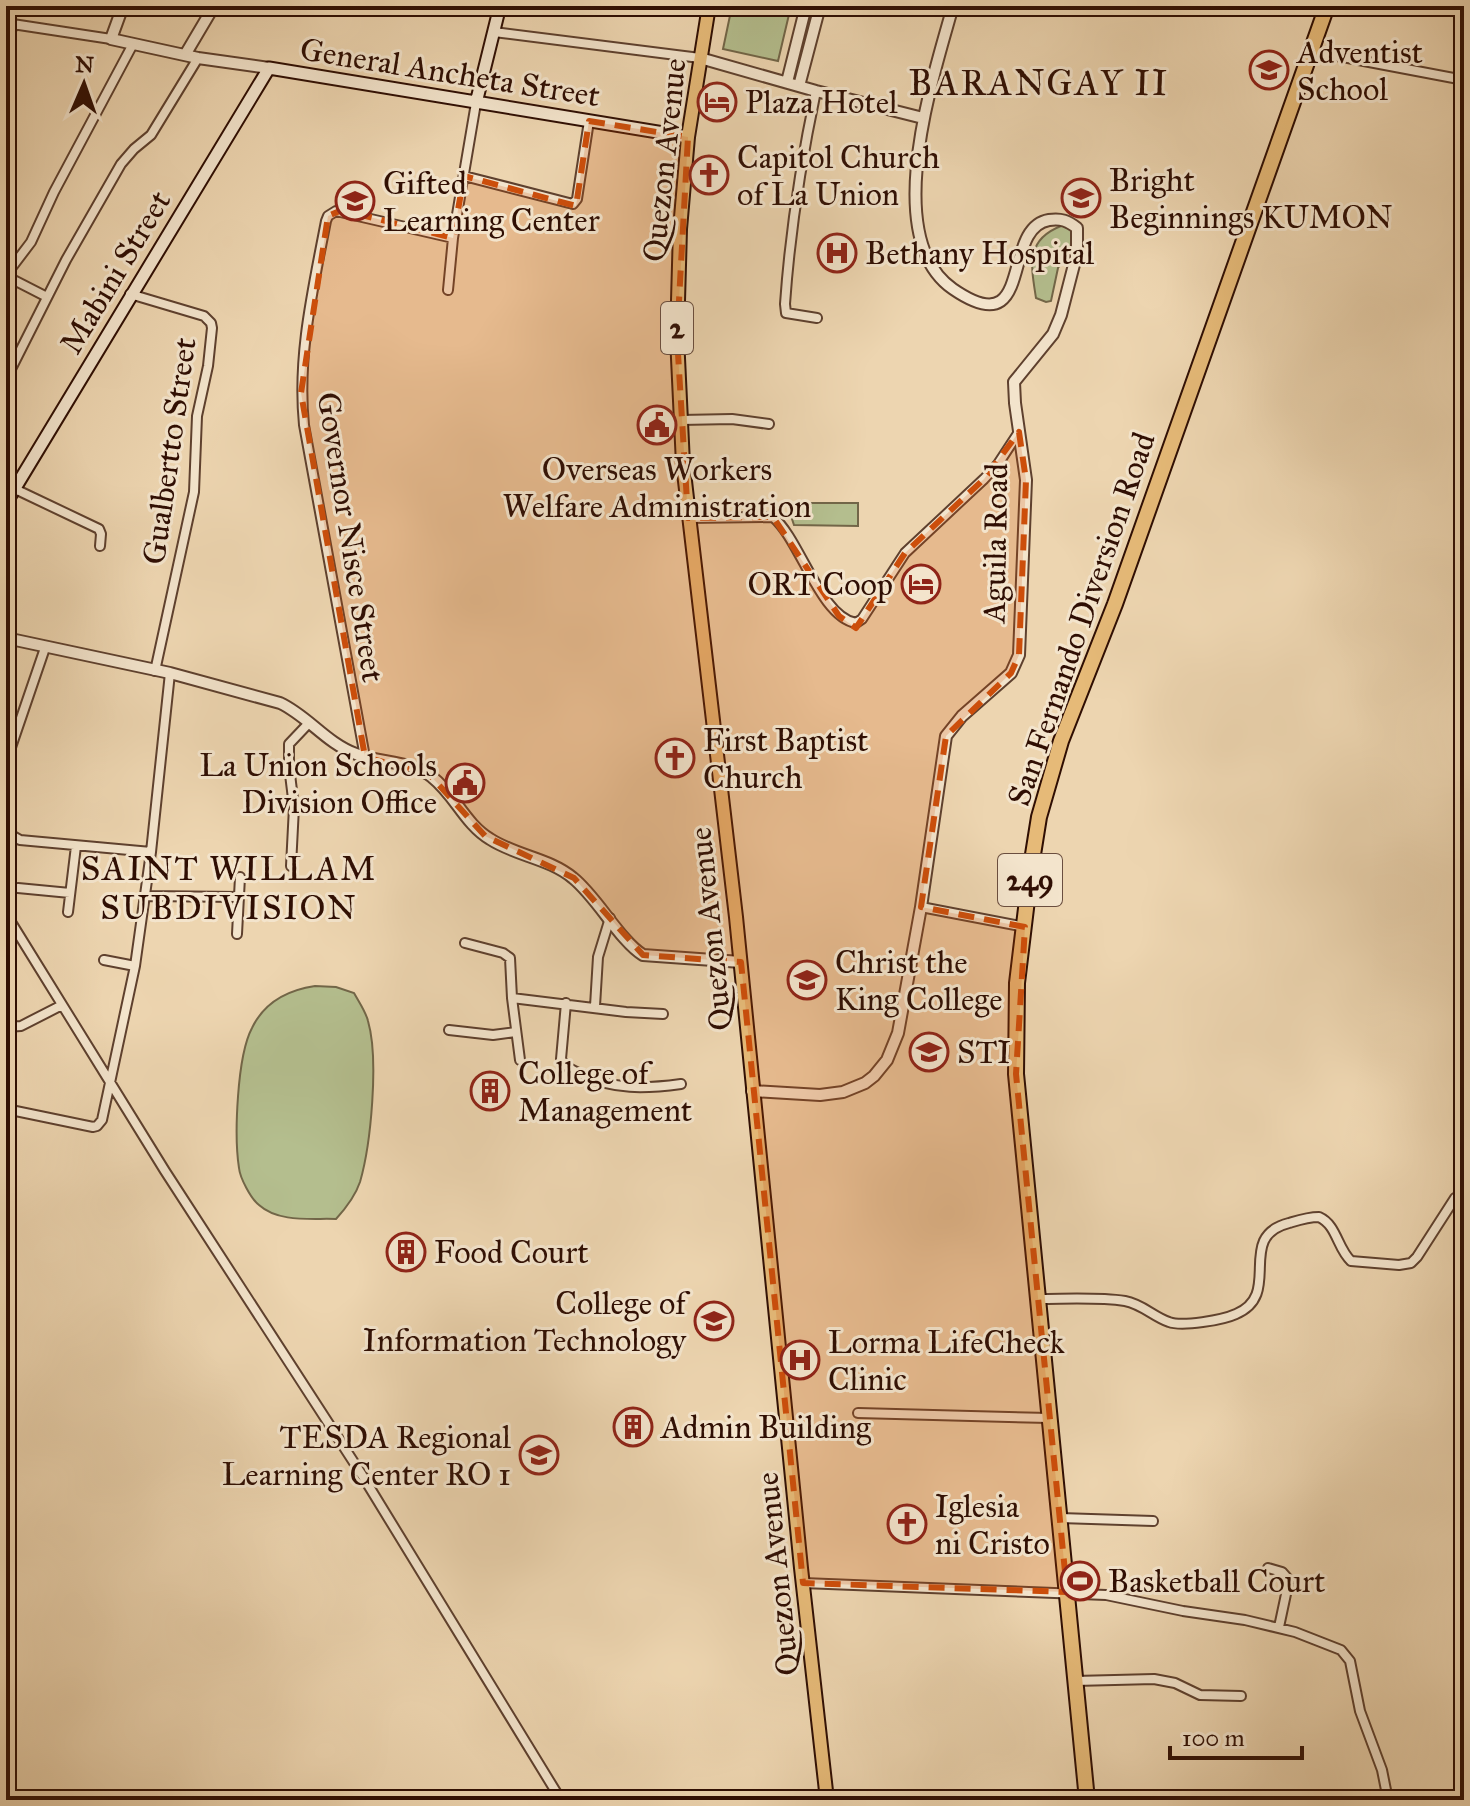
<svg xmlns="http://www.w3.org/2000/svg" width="1470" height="1806" font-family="'IM FELL Great Primer',serif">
	<rect width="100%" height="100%" fill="#edd5b0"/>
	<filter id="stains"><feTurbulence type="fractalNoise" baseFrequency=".0025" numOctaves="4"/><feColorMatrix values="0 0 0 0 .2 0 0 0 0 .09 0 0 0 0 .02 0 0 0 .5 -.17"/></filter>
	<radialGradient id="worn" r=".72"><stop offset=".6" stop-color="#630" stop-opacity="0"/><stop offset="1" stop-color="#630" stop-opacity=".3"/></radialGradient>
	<!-- green -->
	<path fill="#b4be8e" stroke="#726648" stroke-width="2" d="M732 6H791L778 61 723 49Z
		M1061 226H1068L1073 231 1075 243 1058 268 1051 301 1046 302 1036 298C1031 266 1025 240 1061 226Z
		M792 503H858V526L794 525 791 516Z
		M315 986 336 987 354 993C359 1002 366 1012 368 1021 379 1059 371 1144 360 1182 355 1197 346 1208 336 1219 312 1218 279 1223 259 1205 251 1199 240 1178 239 1168 234 1136 237 1056 252 1028 265 1001 288 990 315 986Z"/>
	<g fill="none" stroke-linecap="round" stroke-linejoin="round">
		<!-- minor casing -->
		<g stroke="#5e402e" stroke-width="12">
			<path id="minor" d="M6 23 111 39
				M494 32 700 58
				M6 37 15 24
				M1311 51 1464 80
				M816 91C801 162 790 232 785 304L786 313 817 318
				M464 176 573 204 577 199 589 121
				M6 275 31 242 54 192 133 44
				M6 276 47 297
				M448 290 453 238 476 103
				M130 294 204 316 211 323 212 328 208 366 197 416 194 492 155 671
				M6 379 66 260 121 164 134 149 151 135 198 58
				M681 420 732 419 769 424
				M1459 482 1464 433
				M15 489 99 529 101 534 100 546
				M688 518 773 517C800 539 820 617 856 623L862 619 905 553 984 479 998 464 1019 432
				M365 757 304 425C297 356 313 289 326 221L328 216 336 211 453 238
				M6 762 45 648
				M6 832 20 840 151 852
				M291 866 294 807 289 766V744L308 724
				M18 888 70 893
				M145 896 239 897
				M921 907 1025 927
				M68 912 76 846
				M6 914 165 1171 362 1475 561 1800
				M237 934 240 877
				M465 943 503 953 510 958 512 998 520 1060
				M104 960 135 966
				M512 998 626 1012 663 1014
				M566 1003 561 1059C565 1067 572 1070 581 1074 615 1090 644 1089 681 1084
				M595 1006 598 957 610 918
				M6 1027 21 1026 62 1005
				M449 1030 493 1035 516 1032
				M6 1109 93 1127 97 1126 102 1120 135 966 151 852 170 673
				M1039 1299C1067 1299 1097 1297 1125 1301 1142 1304 1154 1317 1169 1322 1182 1327 1223 1320 1236 1314 1284 1294 1234 1237 1289 1223 1299 1220 1308 1217 1319 1217 1337 1225 1337 1248 1351 1261L1399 1265 1411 1263 1417 1257 1455 1198 1464 1194
				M858 1413 1049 1418
				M1060 1518 1153 1521
				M1268 1568 1282 1572 1289 1580 1279 1627
				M803 1583 1106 1595 1183 1611 1245 1620 1295 1632 1341 1650 1350 1661 1360 1711 1382 1770 1388 1800
				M1075 1681 1154 1679 1175 1683 1200 1695 1241 1696"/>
		</g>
		<!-- tertiary casing -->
		<g stroke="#5e402e" stroke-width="14">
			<path id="tertiary" d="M123 6 111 39 198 58 269 68
				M185 55 214 6
				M700 58 816 91 923 118
				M787 82 806 6
				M799 86 820 6
				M6 638 170 673 280 703C308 716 326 743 356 754 379 763 413 761 432 777 455 795 465 824 490 839 516 856 549 858 573 878 597 897 620 941 643 955L741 962
				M752 1091 820 1095 843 1092 865 1083 874 1076 887 1060 898 1033 921 907 946 736 962 716 1011 673 1019 655 1026 480 1015 403 1014 382 1053 334 1061 315 1077 253V228C1068 221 1061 218 1049 220 1000 228 1036 346 953 289 879 238 934 75 953 6"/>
		</g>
		<!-- secondary casing -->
		<g stroke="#2f0e03" stroke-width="15">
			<path id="secondary" d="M476 103 500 6
				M6 503 269 68 688 137"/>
		</g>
		<!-- primary casing -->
		<g stroke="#2f0e03" stroke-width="16">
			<path id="primary" d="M709 6 688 137 680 229 677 337 683 464 736 917 801 1568 827 1800"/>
		</g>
		<!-- trunk casing -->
		<g stroke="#2f0e03" stroke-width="18">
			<path id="trunk" d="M1087 1800 1016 1074 1017 983 1031 867 1039 817 1061 741 1115 604 1327 6"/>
		</g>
		<!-- minor -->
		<use href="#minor" stroke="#f3e4cc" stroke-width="8"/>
		<!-- tertiary -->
		<use href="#tertiary" stroke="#f3e4cc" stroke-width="10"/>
		<!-- secondary -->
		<use href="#secondary" stroke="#f3e4cc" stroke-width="11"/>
		<!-- primary -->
		<use href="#primary" stroke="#e6ba78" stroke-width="12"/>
		<!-- trunk -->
		<use href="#trunk" stroke="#e6ba78" stroke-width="14"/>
	</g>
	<!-- marked area -->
	<path fill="#cc4e0b" fill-opacity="0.2" stroke="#cc4e0b" stroke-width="6" stroke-dasharray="16 10" stroke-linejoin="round" d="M589 121 688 137 677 337 688 518 773 517 839 616 856 628 905 553 984 479 1019 432 1026 480 1019 655 1011 673 946 736 921 907 1025 927 1016 1074 1067 1592 803 1583 741 962 643 955 574 878 485 836 429 774 365 757 301 393 328 216 342 210 453 238 464 176 576 206Z"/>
	<!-- icons -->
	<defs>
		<g id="school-ring" transform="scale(2)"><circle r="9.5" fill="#f3e4cc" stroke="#8f2418" stroke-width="1.5"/><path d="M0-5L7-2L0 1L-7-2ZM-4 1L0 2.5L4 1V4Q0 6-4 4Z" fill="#8f2418"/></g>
		<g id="hotel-ring" transform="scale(2)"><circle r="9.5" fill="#f3e4cc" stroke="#8f2418" stroke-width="1.5"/><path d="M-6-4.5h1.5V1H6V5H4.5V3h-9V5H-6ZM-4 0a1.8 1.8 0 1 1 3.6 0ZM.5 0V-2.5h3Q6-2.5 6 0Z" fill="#8f2418"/></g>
		<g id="church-ring" transform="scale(2)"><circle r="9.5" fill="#f3e4cc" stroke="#8f2418" stroke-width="1.5"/><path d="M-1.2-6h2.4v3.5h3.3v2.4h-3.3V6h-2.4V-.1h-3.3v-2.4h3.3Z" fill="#8f2418"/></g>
		<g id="hospital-ring" transform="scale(2)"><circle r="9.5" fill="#f3e4cc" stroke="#8f2418" stroke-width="1.5"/><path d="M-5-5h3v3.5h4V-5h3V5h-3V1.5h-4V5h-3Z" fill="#8f2418"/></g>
		<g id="civic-ring" transform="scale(2)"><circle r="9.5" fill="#f3e4cc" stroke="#8f2418" stroke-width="1.5"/><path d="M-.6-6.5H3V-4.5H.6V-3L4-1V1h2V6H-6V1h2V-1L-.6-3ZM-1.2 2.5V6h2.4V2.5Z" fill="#8f2418"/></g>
		<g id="university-ring" transform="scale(2)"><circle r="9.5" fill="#f3e4cc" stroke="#8f2418" stroke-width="1.5"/><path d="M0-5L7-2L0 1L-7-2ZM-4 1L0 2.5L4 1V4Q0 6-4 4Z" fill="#8f2418"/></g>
		<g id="building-ring" transform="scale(2)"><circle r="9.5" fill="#f3e4cc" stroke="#8f2418" stroke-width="1.5"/><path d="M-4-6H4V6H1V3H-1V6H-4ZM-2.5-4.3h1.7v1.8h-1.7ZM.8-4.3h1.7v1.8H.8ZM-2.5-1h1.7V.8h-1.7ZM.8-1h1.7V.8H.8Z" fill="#8f2418"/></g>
		<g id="stadium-ring" transform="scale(2)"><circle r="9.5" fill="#f3e4cc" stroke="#8f2418" stroke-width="1.5"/><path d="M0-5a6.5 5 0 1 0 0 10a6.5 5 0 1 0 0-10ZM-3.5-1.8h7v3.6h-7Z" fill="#8f2418"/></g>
	</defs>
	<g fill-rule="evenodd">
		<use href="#school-ring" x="1269" y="70"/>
		<use href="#hotel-ring" x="717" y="102"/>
		<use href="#church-ring" x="709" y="175"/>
		<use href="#school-ring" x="1081" y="198"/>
		<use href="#school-ring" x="355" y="201"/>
		<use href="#hospital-ring" x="837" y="253"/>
		<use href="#civic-ring" x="657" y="425"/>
		<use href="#hotel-ring" x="921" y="584"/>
		<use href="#church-ring" x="675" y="758"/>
		<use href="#civic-ring" x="465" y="783"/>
		<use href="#university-ring" x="807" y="980"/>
		<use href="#school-ring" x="929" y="1052"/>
		<use href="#building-ring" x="490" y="1091"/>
		<use href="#building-ring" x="406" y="1252"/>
		<use href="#school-ring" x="714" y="1321"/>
		<use href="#hospital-ring" x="800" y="1360"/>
		<use href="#building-ring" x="633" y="1427"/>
		<use href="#school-ring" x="539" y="1455"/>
		<use href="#church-ring" x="907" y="1524"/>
		<use href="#stadium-ring" x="1080" y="1581"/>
	</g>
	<g text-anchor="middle" stroke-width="6" stroke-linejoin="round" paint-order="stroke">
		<!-- shield labels -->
		<g fill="#f3e4cc" stroke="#6a4e3f" stroke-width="2">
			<rect x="661" y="302" width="32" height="52" rx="6"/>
			<rect x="998" y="854" width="64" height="52" rx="6"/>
		</g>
		<g font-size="30" font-weight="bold" fill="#2f0e03">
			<text x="677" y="338">2</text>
			<text x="1030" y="890">249</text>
		</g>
		<!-- poi labels -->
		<g font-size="32" fill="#2f0e03" stroke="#f3e4cc" text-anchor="start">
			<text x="1297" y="63">Adventist<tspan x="1297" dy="37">School</tspan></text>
			<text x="745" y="113">Plaza Hotel</text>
			<text x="737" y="168">Capitol Church<tspan x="737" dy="37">of La Union</tspan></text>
			<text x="1109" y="191">Bright<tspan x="1109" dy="37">Beginnings KUMON</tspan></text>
			<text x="383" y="194">Gifted<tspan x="383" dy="37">Learning Center</tspan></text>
			<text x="865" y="264">Bethany Hospital</text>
			<text x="657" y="480" text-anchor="middle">Overseas Workers<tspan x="657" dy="37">Welfare Administration</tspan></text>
			<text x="893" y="595" text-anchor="end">ORT Coop</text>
			<text x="703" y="751">First Baptist<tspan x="703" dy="37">Church</tspan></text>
			<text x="437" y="776" text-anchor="end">La Union Schools<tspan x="437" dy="37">Division Office</tspan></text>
			<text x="835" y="973">Christ the<tspan x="835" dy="37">King College</tspan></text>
			<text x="957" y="1063">STI</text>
			<text x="518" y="1084">College of<tspan x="518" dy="37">Management</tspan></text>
			<text x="434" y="1263">Food Court</text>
			<text x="686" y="1314" text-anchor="end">College of<tspan x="686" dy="37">Information Technology</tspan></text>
			<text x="828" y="1353">Lorma LifeCheck<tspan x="828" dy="37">Clinic</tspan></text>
			<text x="661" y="1438">Admin Building</text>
			<text x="511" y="1448" text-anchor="end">TESDA Regional<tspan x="511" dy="37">Learning Center RO 1</tspan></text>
			<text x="935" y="1517">Iglesia<tspan x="935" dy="37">ni Cristo</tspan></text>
			<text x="1108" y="1592">Basketball Court</text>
		</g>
		<!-- street labels -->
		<g font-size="32" fill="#2f0e03" stroke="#f3e4cc">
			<text transform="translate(450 72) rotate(9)" y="11">General Ancheta Street</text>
			<text transform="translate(664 160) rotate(-84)" y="11">Quezon Avenue</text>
			<text transform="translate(115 272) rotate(-59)" y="11">Mabini Street</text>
			<text transform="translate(169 451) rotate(-82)" y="11">Gualbertto Street</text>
			<text transform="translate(351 537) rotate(81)" y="11">Governor Nisce Street</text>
			<text transform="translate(995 543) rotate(-89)" y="11">Aguila Road</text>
			<text transform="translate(1081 619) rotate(-71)" y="11">San Fernando Diversion Road</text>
			<text transform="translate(710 929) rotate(-96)" y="11">Quezon Avenue</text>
			<text transform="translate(777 1574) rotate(-96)" y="11">Quezon Avenue</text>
		</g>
		<!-- neighbourhood labels -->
		<g font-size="34" letter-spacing="2" fill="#2f0e03" stroke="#f3e4cc">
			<text x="229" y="880">SAINT WILLAM<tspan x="229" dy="39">SUBDIVISION</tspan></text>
		</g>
		<!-- quarter labels -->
		<g font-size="36" letter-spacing="2" fill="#2f0e03" stroke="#f3e4cc">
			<text x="1039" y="95">BARANGAY II</text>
		</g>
	</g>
	<!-- margin -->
	<rect width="1470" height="1806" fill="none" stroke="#edd5b0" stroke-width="32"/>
	<rect x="8" y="8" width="1454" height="1790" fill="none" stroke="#2f0e03" stroke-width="4"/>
	<rect x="16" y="16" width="1438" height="1774" fill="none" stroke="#2f0e03" stroke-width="2"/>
	<!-- north arrow -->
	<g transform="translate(84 84) rotate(2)" stroke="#f3e4cc" stroke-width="6" paint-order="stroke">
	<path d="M0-6L14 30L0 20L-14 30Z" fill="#2f0e03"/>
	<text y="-12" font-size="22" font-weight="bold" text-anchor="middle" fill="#2f0e03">N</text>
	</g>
	<!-- scale -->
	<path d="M1170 1746v12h132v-12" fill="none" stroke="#2f0e03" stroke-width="4"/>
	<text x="1182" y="1746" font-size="24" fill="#2f0e03" stroke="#f3e4cc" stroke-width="6" paint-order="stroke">100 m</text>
	<rect width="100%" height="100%" filter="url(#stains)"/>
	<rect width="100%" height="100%" fill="url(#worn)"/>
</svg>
